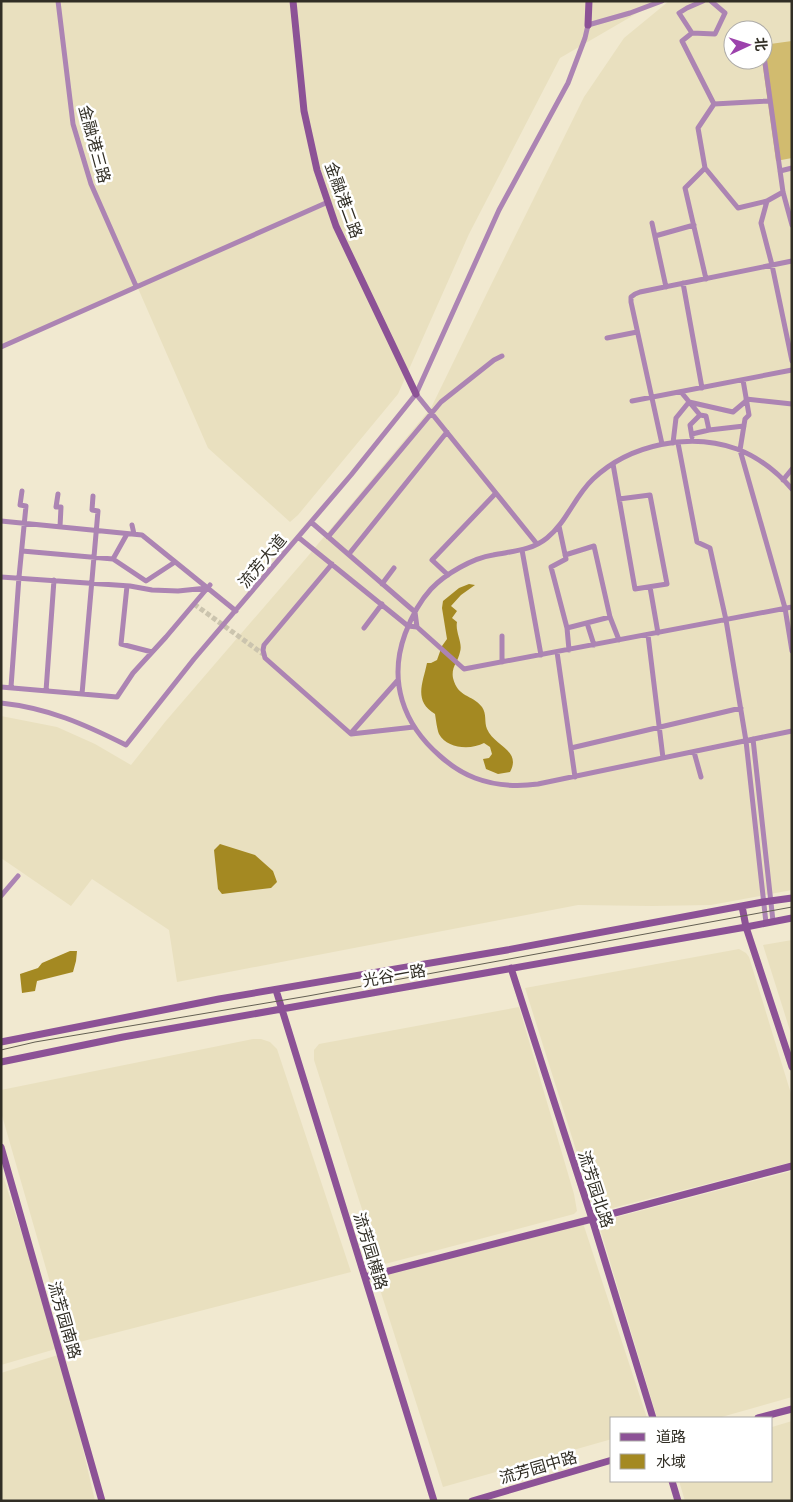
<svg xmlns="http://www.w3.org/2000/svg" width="793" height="1502" font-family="Roboto,'Noto Sans SC',sans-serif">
	<rect width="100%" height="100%" fill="#f1e9d0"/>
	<!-- built -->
	<path fill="#e9e0bf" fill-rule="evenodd" d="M1 1H658L560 58 469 234 398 394 298 515 290 522 208 448 137 286 1 348Z
		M669 1H792V890L711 905 652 906 578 905 177 982 169 930 92 879 71 906 1 858V716L57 727 95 744 131 765 165 722 308 556 431 408 487 293 584 97 624 38ZM733 30H763V60H733Z
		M792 940V1037L763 945Z
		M739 949 746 953 749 957 792 1097V1162L601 1211 594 1207 525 988Z
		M519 1007 574 1194 577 1211 574 1214 385 1264 378 1259 314 1060V1050L319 1044Z
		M253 1039H261L270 1042 277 1049 351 1272 68 1345 1 1112V1090Z
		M1 1170 59 1348 1 1365Z
		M792 1171V1397L718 1418H657L601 1232 600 1226 602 1221Z
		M582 1220 647 1418H612V1439L443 1487 376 1277Z
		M61 1354 95 1501H1V1373Z
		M792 1421V1501H685L679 1481H772V1427Z"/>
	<!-- green -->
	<path fill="#d1bb6f" d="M792 41V158L776 161 762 60H763V45Z"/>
	<!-- water -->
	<path fill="#a48922" d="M469 584 475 585 461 595 451 606 457 611 452 618 457 622C455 632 463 643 460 652 458 662 451 667 453 678 458 698 472 694 482 707 487 714 484 722 487 729 494 746 522 750 510 772L498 774 486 769 483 759 489 758 492 754 490 747 484 743C471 750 447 749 439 734 437 729 436 720 435 714 413 701 423 683 427 663H431L437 660 442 646 447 639 442 608 443 601 459 588Z
		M220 844 255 855 273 871 277 882 271 888 222 894 218 889 214 850Z
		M70 951H77L76 961 73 972 37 981 35 991 22 993 20 974 38 968 42 963Z"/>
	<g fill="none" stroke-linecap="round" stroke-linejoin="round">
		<!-- street-tunnel -->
		<path stroke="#cbc4ae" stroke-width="5" stroke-dasharray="5 2.5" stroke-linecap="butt" d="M194 604 263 654"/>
		<!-- street -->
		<path stroke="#ac84b3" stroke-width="5" d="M58 1 73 124 91 184 136 286
			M711 1 725 13 715 34 692 33 682 41 714 104
			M692 33 679 13 687 8 703 1
			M764 56 783 192 792 225
			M714 104 698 128 705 168 738 208 767 201 783 192
			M714 104 768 101
			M705 168 685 188 706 279
			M780 171 792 168
			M767 201 761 223 772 265 792 361
			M652 223 666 287
			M655 236 694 225
			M683 283 702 388
			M607 338 637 332
			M1 347 328 202
			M743 380 749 415 745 419 740 450 785 608 792 651
			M681 392 700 415 706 416 709 430
			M416 394 537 544
			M746 399 792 404
			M632 401 792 370
			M692 434 709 430 744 426
			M692 437 690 425 700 415
			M673 443 676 418 689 402 733 412 746 401
			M678 443 697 542 710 548 726 620 746 741 766 923
			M662 444 631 302V297L635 294 640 292 792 261
			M613 464 635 589 667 584 650 495 619 499
			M783 480 792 469
			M792 489C778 473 758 457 737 449 690 432 630 444 593 479 574 497 567 522 547 538 531 551 512 551 493 555 473 558 445 574 431 589 419 602 411 618 405 634 388 681 403 724 440 756 450 765 462 773 475 778 496 786 516 787 538 784L792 731
			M58 494 56 507H61L60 527
			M1 521 142 535 236 611
			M311 522 415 612 417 627
			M132 525 134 534
			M559 526 566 559 551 567 567 628 569 650
			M298 537 408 626 417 627 464 669 792 607
			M328 537 441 402 494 360 502 356
			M522 550 541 655
			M22 551 113 559 146 581 175 562
			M349 554 447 432
			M565 555 594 546 610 617 619 640
			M113 559 127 534
			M332 564 264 645 263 650 265 658 351 734 414 727
			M448 575 432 560 496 493
			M1 577 130 586 152 590 178 591 207 588
			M382 584 394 568
			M127 586 121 644 152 652
			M650 587 658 633
			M587 623 594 645
			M364 628 382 604
			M567 628 610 617
			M648 635 663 758
			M557 652 575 777
			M502 662V636
			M1 687 117 697 133 673 166 637 210 585
			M11 687 19 577 26 506 20 505 22 491
			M46 691 54 580
			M82 694 98 511 92 510 93 496
			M1 703C48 708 84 724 126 745L194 659 351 475 416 394 499 210 568 83 585 38 588 25 630 13 662 1
			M351 733 398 680
			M753 739 773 921
			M571 748 741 708
			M694 752 701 777
			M1 896 18 876"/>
		<!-- secondary -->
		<path stroke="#8c5296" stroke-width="7" d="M293 1 304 111 317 170 336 226 416 394
			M588 25 589 1
			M742 906 746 927 792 1067
			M511 968 592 1219 653 1418
			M276 990 434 1501
			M1 1042 219 999 507 950 763 902 792 898
			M1 1062 123 1037 746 927 792 918
			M1 1147 102 1501
			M365 1277 592 1219 792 1166
			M758 1418 792 1409
			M672 1481 678 1501
			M472 1501 612 1460"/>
		<!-- tram -->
		<path stroke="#635f52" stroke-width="1" d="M1 1050 35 1042 308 996 792 907"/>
	</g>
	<g text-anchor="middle" stroke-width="5" stroke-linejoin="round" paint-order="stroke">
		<!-- street labels -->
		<g font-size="16" fill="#312e25" stroke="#fff">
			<text transform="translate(95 144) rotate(75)" y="6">金融港三路</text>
			<text transform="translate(344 200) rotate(70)" y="6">金融港二路</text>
			<text transform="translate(262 561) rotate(-50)" y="6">流芳大道</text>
			<text transform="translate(394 975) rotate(-10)" y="6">光谷一路</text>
			<text transform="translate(596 1189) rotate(72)" y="6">流芳园北路</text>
			<text transform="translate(371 1251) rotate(73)" y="6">流芳园横路</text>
			<text transform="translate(65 1320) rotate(74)" y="6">流芳园南路</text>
			<text transform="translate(538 1467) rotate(-16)" y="6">流芳园中路</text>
		</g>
	</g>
	<!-- border -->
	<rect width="793" height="1502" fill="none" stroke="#312e25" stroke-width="5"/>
	<!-- legend -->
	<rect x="610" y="1417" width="162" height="65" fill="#ffffff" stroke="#adaba8"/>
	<rect x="620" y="1433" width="25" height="8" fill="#8c5296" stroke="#adaba8"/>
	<text x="656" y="1442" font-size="15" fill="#312e25">道路</text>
	<rect x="620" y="1454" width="25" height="15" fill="#a48922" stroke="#adaba8"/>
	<text x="656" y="1467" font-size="15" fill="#312e25">水域</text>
	<!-- north arrow -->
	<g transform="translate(748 45) rotate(86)"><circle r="24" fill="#ffffff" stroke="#adaba8"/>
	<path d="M0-4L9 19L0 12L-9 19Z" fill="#9c42ac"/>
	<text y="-8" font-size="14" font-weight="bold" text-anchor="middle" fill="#312e25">北</text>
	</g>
</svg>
